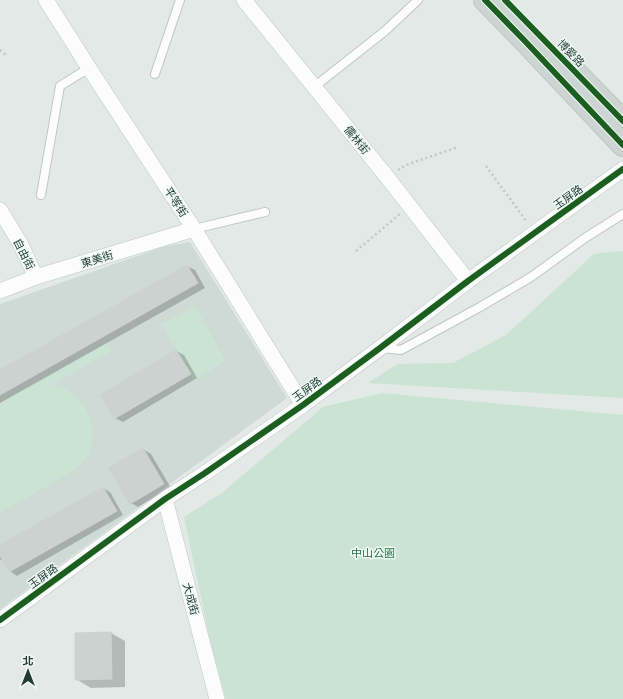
<svg xmlns="http://www.w3.org/2000/svg" width="623" height="699" font-family="Figtree,'Noto Sans TC',sans-serif">
	<rect width="100%" height="100%" fill="#e2e9e6"/>
	<!-- built -->
	<path fill="#cfdad6" d="M190 242 287 398 0 609V304L166 246Z"/>
	<!-- green -->
	<path fill="#cae3d2" d="M623 251V398L368 383 398 364 453 363 506 335 594 254Z
		M195 306 226 361 193 380 161 324Z
		M107 342 112 351 54 384C60 387 67 389 73 394 90 407 97 433 89 453 85 461 77 468 70 473L0 513V403Z
		M382 393 623 415V699H226L210 640 184 517 222 493 323 407Z"/>
	<!-- shadow -->
	<path fill="#0003" d="M187 266 195 270 205 288 0 403V371Z
		M176 351 184 355 197 378 123 422 115 418Z
		M143 449 151 454 171 488 138 507 131 503Z
		M103 488 110 492 123 515 17 576 10 571 3 559 0 560V546Z
		M111 633 125 641V687L91 688 76 679Z"/>
	<!-- building -->
	<path fill="#ccd2d0" stroke="#cbd2cf" d="M187 265 198 283 0 395V370Z
		M176 350 191 374 114 419 100 395Z
		M143 448 164 484 130 504 109 468Z
		M103 487 117 511 9 572 0 556V545Z
		M111 632 112 679 75 680V633Z"/>
	<g fill="none" stroke-linecap="round" stroke-linejoin="round">
		<!-- service casing -->
		<g stroke="#bfc6c3" stroke-width="10">
			<path id="service" d="M155 74 180 0
				M314 87 385 31 418 0
				M41 195 60 86 89 68
				M194 229 265 212
				M381 348 401 350 480 307 531 277 585 238 623 214"/>
		</g>
		<!-- minor casing -->
		<g stroke="#bfc6c3" stroke-width="16">
			<path id="minor" d="M46 0 89 68 194 229 303 405
				M244 0 387 177 468 281
				M0 210 20 243 36 277
				M0 291 36 277 194 229
				M165 499 217 699
				M0 620 165 499 205 473 303 405 380 348 468 281 623 169"/>
		</g>
		<!-- primary casing -->
		<g stroke="#bbc5c2" stroke-width="24">
			<path id="primary" d="M485 0 523 39 623 145
				M565 62 623 121"/>
		</g>
		<!-- path -->
		<path stroke="#bfc9c5" stroke-width="2.5" stroke-dasharray="2 3" stroke-linecap="butt" d="M0 50 6 55
			M486 166 527 222
			M398 170 406 165 458 147
			M356 251 400 214"/>
		<!-- service -->
		<use href="#service" stroke="#fbfcfb" stroke-width="8"/>
		<!-- minor -->
		<use href="#minor" stroke="#fbfcfb" stroke-width="15"/>
		<!-- primary -->
		<use href="#primary" stroke="#cdd5d3" stroke-width="22"/>
		<!-- cycleway casing -->
		<g stroke="#f0f8f4" stroke-width="8">
			<path id="cycleway" d="M485 0 523 39 623 145
				M505 0 623 121
				M0 620 165 499 205 473 303 405 380 348 468 281 623 169"/>
		</g>
		<!-- cycleway -->
		<use href="#cycleway" stroke="#1b5e20" stroke-width="6"/>
	</g>
	<g text-anchor="middle" stroke-width="3" stroke-linejoin="round" paint-order="stroke">
		<!-- street labels -->
		<g font-size="11" fill="#1f3d35" stroke="#f0f8f4">
			<text transform="translate(571 53) rotate(46)" y="4">博愛路</text>
			<text transform="translate(357 140) rotate(51)" y="4">儒林街</text>
			<text transform="translate(568 197) rotate(-35)" y="4">玉屏路</text>
			<text transform="translate(176 202) rotate(57)" y="4">平等街</text>
			<text transform="translate(24 254) rotate(63)" y="4">自由街</text>
			<text transform="translate(97 259) rotate(-17)" y="4">東美街</text>
			<text transform="translate(307 389) rotate(-36)" y="4">玉屏路</text>
			<text transform="translate(43 576) rotate(-36)" y="4">玉屏路</text>
			<text transform="translate(191 599) rotate(75)" y="4">大成街</text>
		</g>
		<!-- park labels -->
		<g font-size="11" fill="#277645" stroke="#f0f8f4">
			<text x="373" y="557">中山公園</text>
		</g>
	</g>
	<!-- north arrow -->
	<g transform="translate(28 671)" stroke="#f0f8f4" stroke-width="3" paint-order="stroke">
	<path d="M0-3L7 15L0 10L-7 15Z" fill="#1f3d35"/>
	<text y="-6" font-size="11" font-weight="bold" text-anchor="middle" fill="#1f3d35">北</text>
	</g>
</svg>
